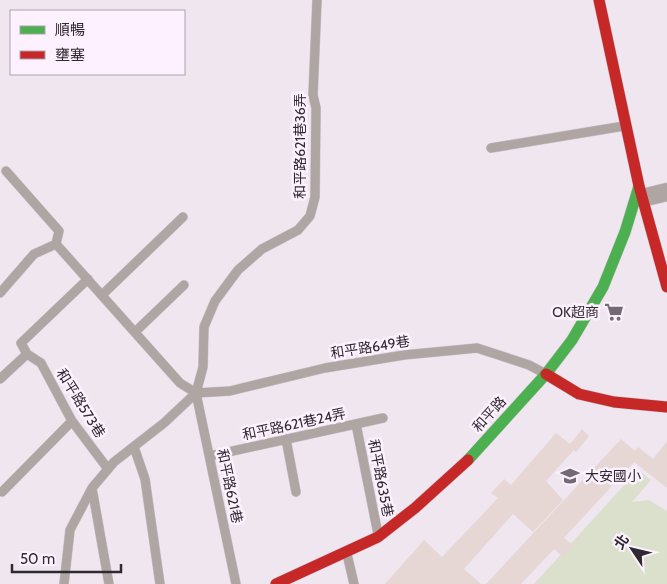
<svg xmlns="http://www.w3.org/2000/svg" width="667" height="584" font-family="Cabin,'Noto Sans TC',sans-serif">
	<rect width="100%" height="100%" fill="#f0e6f0"/>
	<!-- green -->
	<path fill="#dbe0cc" d="M638 470 651 480 632 502 649 500 667 511V584H534Z"/>
	<!-- building -->
	<path fill="#e6d7d5" d="M582 429 589 436 576 452 574 450 546 481 563 500 533 532 513 514 464 569 481 584H385L424 540 442 557 498 498 491 493 504 479 511 485 556 433 570 444Z
		M621 439 635 451 638 447 653 459 667 441V488L634 462 564 538 573 545 563 557 554 549 521 584H486Z"/>
	<g fill="none" stroke-linecap="round" stroke-linejoin="round">
		<!-- lane casing -->
		<g stroke="#ccc5cd" stroke-width="10">
			<path id="lane" d="M491 148 624 126
				M6 171 59 231 56 244 180 383 196 393
				M88 279 21 343 27 354 41 363 72 421 108 469
				M0 293 34 254 56 244
				M102 295 183 217
				M135 332 184 285
				M0 379 27 354
				M196 393 230 391 325 368 404 355 477 348 529 365 544 373
				M356 424 378 534
				M286 439 296 492
				M134 447 145 479 160 584
				M210 456 383 418
				M92 488 109 584
				M2 492 72 421
				M347 554 354 584
				M64 584 70 530 92 488 114 462 164 423 196 393
				M236 584 196 393 203 367 204 327 215 301 238 270 262 249 298 230 310 216 315 197 316 108 313 95 317 0"/>
		</g>
		<!-- street casing -->
		<g stroke="#ccc5cd" stroke-width="19">
			<path id="street" d="M642 198 667 192"/>
		</g>
		<!-- fast casing -->
		<g stroke="#ccc5cd" stroke-width="12">
			<path id="fast" d="M468 460 546 374 572 340 603 287 625 232 639 186"/>
		</g>
		<!-- jam casing -->
		<g stroke="#ccc5cd" stroke-width="12">
			<path id="jam" d="M599 0 639 186 667 287
				M546 374 579 394 614 402 667 407
				M276 584 378 537 415 508 468 460"/>
		</g>
		<!-- lane -->
		<use href="#lane" stroke="#afa6a4" stroke-width="9"/>
		<!-- street -->
		<use href="#street" stroke="#afa6a4" stroke-width="18"/>
		<!-- fast -->
		<use href="#fast" stroke="#4caf50" stroke-width="11"/>
		<!-- jam -->
		<use href="#jam" stroke="#c62828" stroke-width="11"/>
	</g>
	<!-- icons -->
	<defs>
		<g id="supermarket-bare" transform="scale(1.5)"><path d="M-6-5.5h2.5l.6 2H6L4.5 2H-2.5L-4.4-4H-6ZM-1.5 3.2a1.3 1.3 0 1 0 .1 0ZM3 3.2a1.3 1.3 0 1 0 .1 0Z" fill="#736b73" stroke="#fef1ff" stroke-width="2.5" paint-order="stroke"/></g>
		<g id="school-bare" transform="scale(1.5)"><path d="M0-5L7-2L0 1L-7-2ZM-4 1L0 2.5L4 1V4Q0 6-4 4Z" fill="#736b73" stroke="#fef1ff" stroke-width="2.5" paint-order="stroke"/></g>
	</defs>
	<g fill-rule="evenodd">
		<use href="#supermarket-bare" x="614" y="312"/>
		<use href="#school-bare" x="570" y="476"/>
	</g>
	<g text-anchor="middle" stroke-width="5" stroke-linejoin="round" paint-order="stroke">
		<!-- street labels -->
		<g font-size="14" fill="#2f2930" stroke="#fef1ff">
			<text transform="translate(300 146) rotate(-90)" y="5">和平路621巷36弄</text>
			<text transform="translate(370 347) rotate(-9)" y="5">和平路649巷</text>
			<text transform="translate(81 403) rotate(58)" y="5">和平路573巷</text>
			<text transform="translate(489 414) rotate(-48)" y="5">和平路</text>
			<text transform="translate(294 424) rotate(-12)" y="5">和平路621巷24弄</text>
			<text transform="translate(381 478) rotate(79)" y="5">和平路635巷</text>
			<text transform="translate(230 486) rotate(78)" y="5">和平路621巷</text>
		</g>
		<!-- poi labels -->
		<g font-size="14" fill="#2f2930" stroke="#fef1ff" text-anchor="end">
			<text x="599" y="317">OK超商</text>
			<text x="585" y="481" text-anchor="start">大安國小</text>
		</g>
	</g>
	<!-- legend -->
	<rect x="10" y="10" width="175" height="65" fill="#fef1ff" stroke="#aba1ac"/>
	<rect x="20" y="26" width="25" height="8" fill="#4caf50" stroke="#aba1ac"/>
	<text x="55" y="35" font-size="15" fill="#2f2930">順暢</text>
	<rect x="20" y="51" width="25" height="8" fill="#c62828" stroke="#aba1ac"/>
	<text x="55" y="60" font-size="15" fill="#2f2930">壅塞</text>
	<!-- north arrow -->
	<g transform="translate(632 549) rotate(305)" stroke="#fef1ff" stroke-width="4" paint-order="stroke">
	<path d="M0-4L9 19L0 12L-9 19Z" fill="#2f2930"/>
	<text y="-8" font-size="14" font-weight="bold" text-anchor="middle" fill="#2f2930">北</text>
	</g>
	<!-- scale -->
	<path d="M12 564v8h109v-8" fill="none" stroke="#2f2930" stroke-width="2.5"/>
	<text x="20" y="564" font-size="15" fill="#2f2930" stroke="#fef1ff" stroke-width="4" paint-order="stroke">50 m</text>
</svg>
